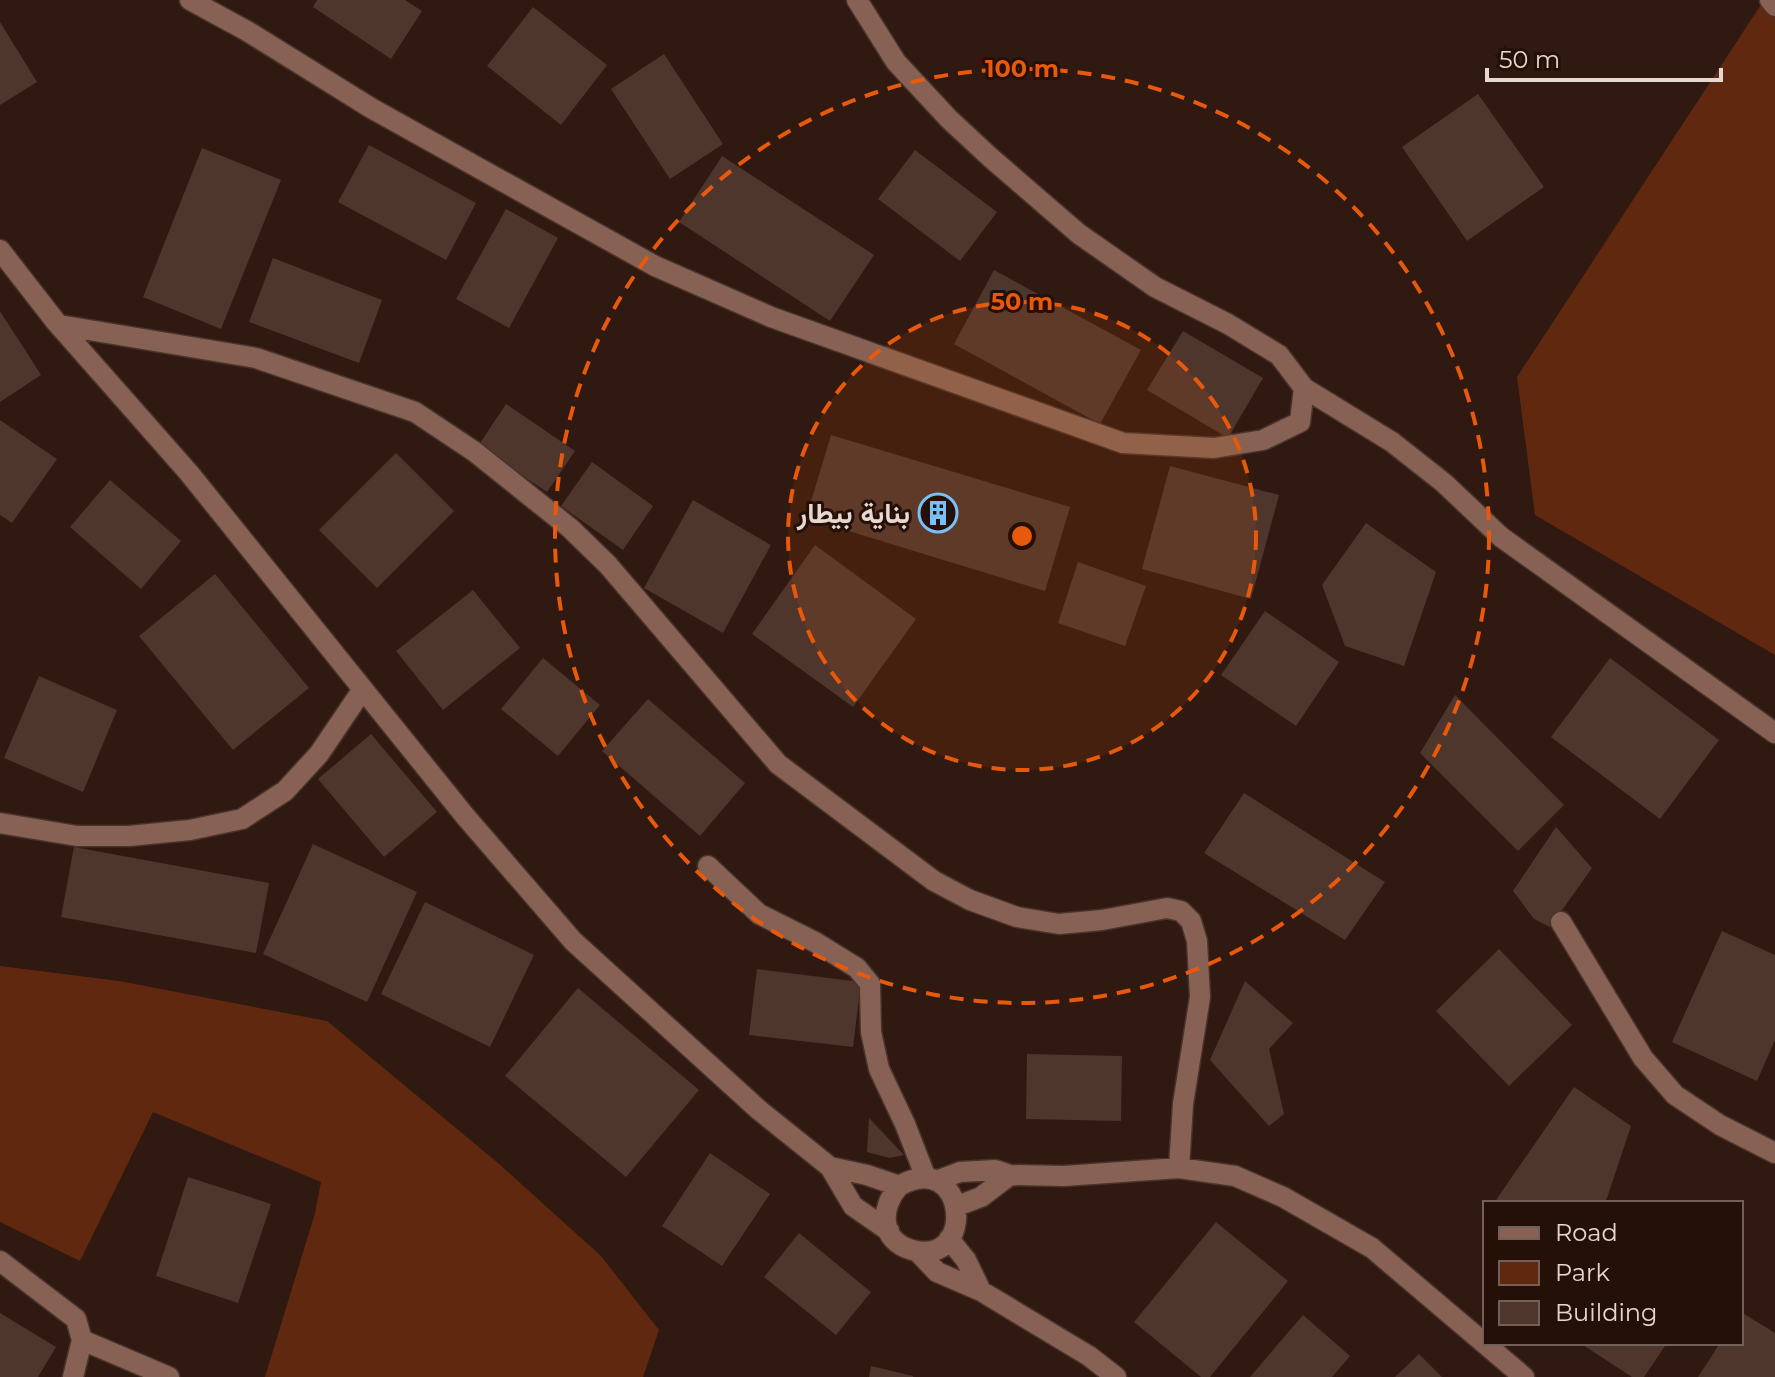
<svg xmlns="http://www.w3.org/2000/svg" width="1775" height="1377" font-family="Montserrat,Vazirmatn,sans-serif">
	<rect width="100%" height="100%" fill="#2f1911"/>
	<!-- green -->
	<path fill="#612810" d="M1764 0H1775V655L1535 515 1517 377Z
		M0 966 119 981 327 1021 498 1163 601 1256 659 1330 643 1377H265L315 1213 321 1182 153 1112 80 1261 0 1222Z"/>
	<!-- building -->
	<path fill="#4e362d" d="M317 0H405L422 11 391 59 313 7Z
		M533 7 607 65 561 125 487 66Z
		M0 22 37 82 0 105Z
		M664 54 723 144 670 179 611 89Z
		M1478 94 1544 187 1467 241 1402 147Z
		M369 145 476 203 446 260 338 202Z
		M202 148 281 180 221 329 143 297Z
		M915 150 997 212 960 261 878 199Z
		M722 156 874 255 830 321 679 222Z
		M506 209 558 238 509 328 456 299Z
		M273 258 382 300 359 363 249 322Z
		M994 270 1141 350 1100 424 954 344Z
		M0 311 41 375 0 402Z
		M1183 331 1263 378 1228 438 1147 390Z
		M506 404 575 451 547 492 478 446Z
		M0 420 57 459 12 523 0 515Z
		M831 435 1070 507 1045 591 806 518Z
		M396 453 454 511 377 588 319 530Z
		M592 462 653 506 623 550 561 506Z
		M1170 466 1279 495 1251 599 1142 569Z
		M110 480 181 541 141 589 70 527Z
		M693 500 771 545 723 633 644 588Z
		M1366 523 1436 572 1404 666 1345 646 1322 585Z
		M815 545 916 619 853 707 752 634Z
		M1078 562 1146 586 1125 646 1058 623Z
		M215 574 309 688 233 750 139 636Z
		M473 590 520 648 443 710 396 651Z
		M1265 611 1339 662 1296 726 1221 675Z
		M543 658 600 705 558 756 501 709Z
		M1610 658 1719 740 1660 819 1551 737Z
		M39 676 117 710 83 792 4 758Z
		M1455 695 1564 805 1518 851 1420 753Z
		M648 699 745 783 700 836 602 751Z
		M371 734 437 812 384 857 318 779Z
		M1244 793 1385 882 1345 940 1204 853Z
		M1556 827 1592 868 1550 927 1534 919 1513 891Z
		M313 844 417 892 367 1002 263 954Z
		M74 847 269 883 256 953 61 917Z
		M425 902 534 955 490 1047 381 994Z
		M1722 931 1775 955V1040L1757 1081 1672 1042Z
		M1499 949 1572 1025 1509 1086 1436 1011Z
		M757 969 861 982 853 1047 749 1035Z
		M1245 981 1293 1023 1269 1049 1284 1114 1269 1126 1210 1060Z
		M578 988 699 1090 626 1177 505 1076Z
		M1027 1054 1122 1056 1121 1121 1026 1119Z
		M1574 1087 1631 1126 1607 1198 1603 1203H1494Z
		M869 1118 904 1155 890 1158 867 1152Z
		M710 1153 770 1194 722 1266 662 1226Z
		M188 1177 271 1204 238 1303 156 1276Z
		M1216 1222 1288 1281 1210 1377H1201L1134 1322Z
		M799 1233 871 1292 836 1335 764 1277Z
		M1741 1312 1775 1333V1377H1698L1720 1343H1741Z
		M0 1313 56 1347 38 1377H0Z
		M1303 1315 1350 1356 1332 1377H1250Z
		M1580 1343H1667L1644 1377H1632Z
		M1419 1354 1442 1377H1395Z
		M871 1366 913 1376V1377H869Z"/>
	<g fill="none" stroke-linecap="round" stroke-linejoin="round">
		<!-- minor casing -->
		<g stroke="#49342c" stroke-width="23">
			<path id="minor" d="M190 0 247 31 371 108 655 266 771 317 1123 443 1214 448 1263 440 1300 422 1304 388 1279 355 1228 324 1155 287 1079 234 991 158 949 119 896 62 857 0
				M1770 0 1775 6
				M0 250 56 322 189 473 465 816 573 941 759 1110 830 1167 853 1206 889 1231
				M59 325 256 358 415 412 475 452 570 528 608 565 778 764 934 881 970 900 1017 917 1059 924 1102 920 1167 908 1181 911 1191 921 1197 941 1200 997 1183 1104 1179 1168
				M1304 388 1392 442 1444 483 1501 537 1775 733
				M0 823 77 836H129L190 830 242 819 285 791 319 754 363 689
				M708 866 759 914 815 942 857 968 870 984 871 1032 879 1069 905 1124 926 1178
				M1561 922 1643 1058 1675 1095 1720 1125 1775 1153
				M830 1167 867 1175 899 1186C967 1147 978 1268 912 1250 879 1241 880 1207 899 1186
				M936 1181 960 1172 995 1170 1010 1175 1064 1176 1179 1168 1235 1176 1283 1197 1372 1248 1524 1377
				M957 1206 981 1197 1010 1175
				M949 1239 966 1260 981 1291
				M917 1251 937 1272 981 1291 1089 1356 1116 1377
				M0 1261 76 1319 82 1340 73 1377
				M82 1340 169 1377"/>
		</g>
		<!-- minor -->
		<use href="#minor" stroke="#876254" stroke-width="20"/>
	</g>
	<!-- distance rings -->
	<circle cx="1022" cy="536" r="234" fill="#e8590c" fill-opacity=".12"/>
	<g fill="none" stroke="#e8590c" stroke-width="4" stroke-dasharray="14 10">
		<circle cx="1022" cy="536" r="234"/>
		<circle cx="1022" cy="536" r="467"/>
	</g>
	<!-- icons -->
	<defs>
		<g id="building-ring" transform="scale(2)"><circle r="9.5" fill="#251008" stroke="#79bff8" stroke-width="1.5"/><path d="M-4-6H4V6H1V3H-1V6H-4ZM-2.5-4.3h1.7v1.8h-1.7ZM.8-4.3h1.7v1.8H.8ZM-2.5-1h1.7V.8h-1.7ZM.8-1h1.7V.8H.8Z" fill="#79bff8"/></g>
	</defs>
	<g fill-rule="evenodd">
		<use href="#building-ring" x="938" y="513"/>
	</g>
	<g text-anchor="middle" stroke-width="6" stroke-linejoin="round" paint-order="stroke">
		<!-- poi labels -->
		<g font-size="28" font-weight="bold" fill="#e6d7d1" stroke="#251008" text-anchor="end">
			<text x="910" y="523">بناية بيطار</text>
		</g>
	</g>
	<circle cx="1022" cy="536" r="12" fill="#e8590c" stroke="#251008" stroke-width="4"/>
	<g font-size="24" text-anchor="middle" font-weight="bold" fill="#e8590c" stroke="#251008" stroke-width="6" stroke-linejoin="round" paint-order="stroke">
		<text x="1022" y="77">100 m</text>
		<text x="1022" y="310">50 m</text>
	</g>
	<!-- legend -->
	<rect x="1483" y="1201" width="260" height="144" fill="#251008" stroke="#726058" stroke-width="2"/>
	<rect x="1499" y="1227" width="40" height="12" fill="#876254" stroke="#726058" stroke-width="2"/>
	<text x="1555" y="1241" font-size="24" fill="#e6d7d1">Road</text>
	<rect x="1499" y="1261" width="40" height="24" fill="#612810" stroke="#726058" stroke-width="2"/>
	<text x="1555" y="1281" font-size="24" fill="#e6d7d1">Park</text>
	<rect x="1499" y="1301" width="40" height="24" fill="#4e362d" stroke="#726058" stroke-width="2"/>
	<text x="1555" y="1321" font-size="24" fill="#e6d7d1">Building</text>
	<!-- scale -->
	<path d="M1487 68v12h234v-12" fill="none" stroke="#e6d7d1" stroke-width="4"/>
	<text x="1499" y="68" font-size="24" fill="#e6d7d1" stroke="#251008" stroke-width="6" paint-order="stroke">50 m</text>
</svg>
